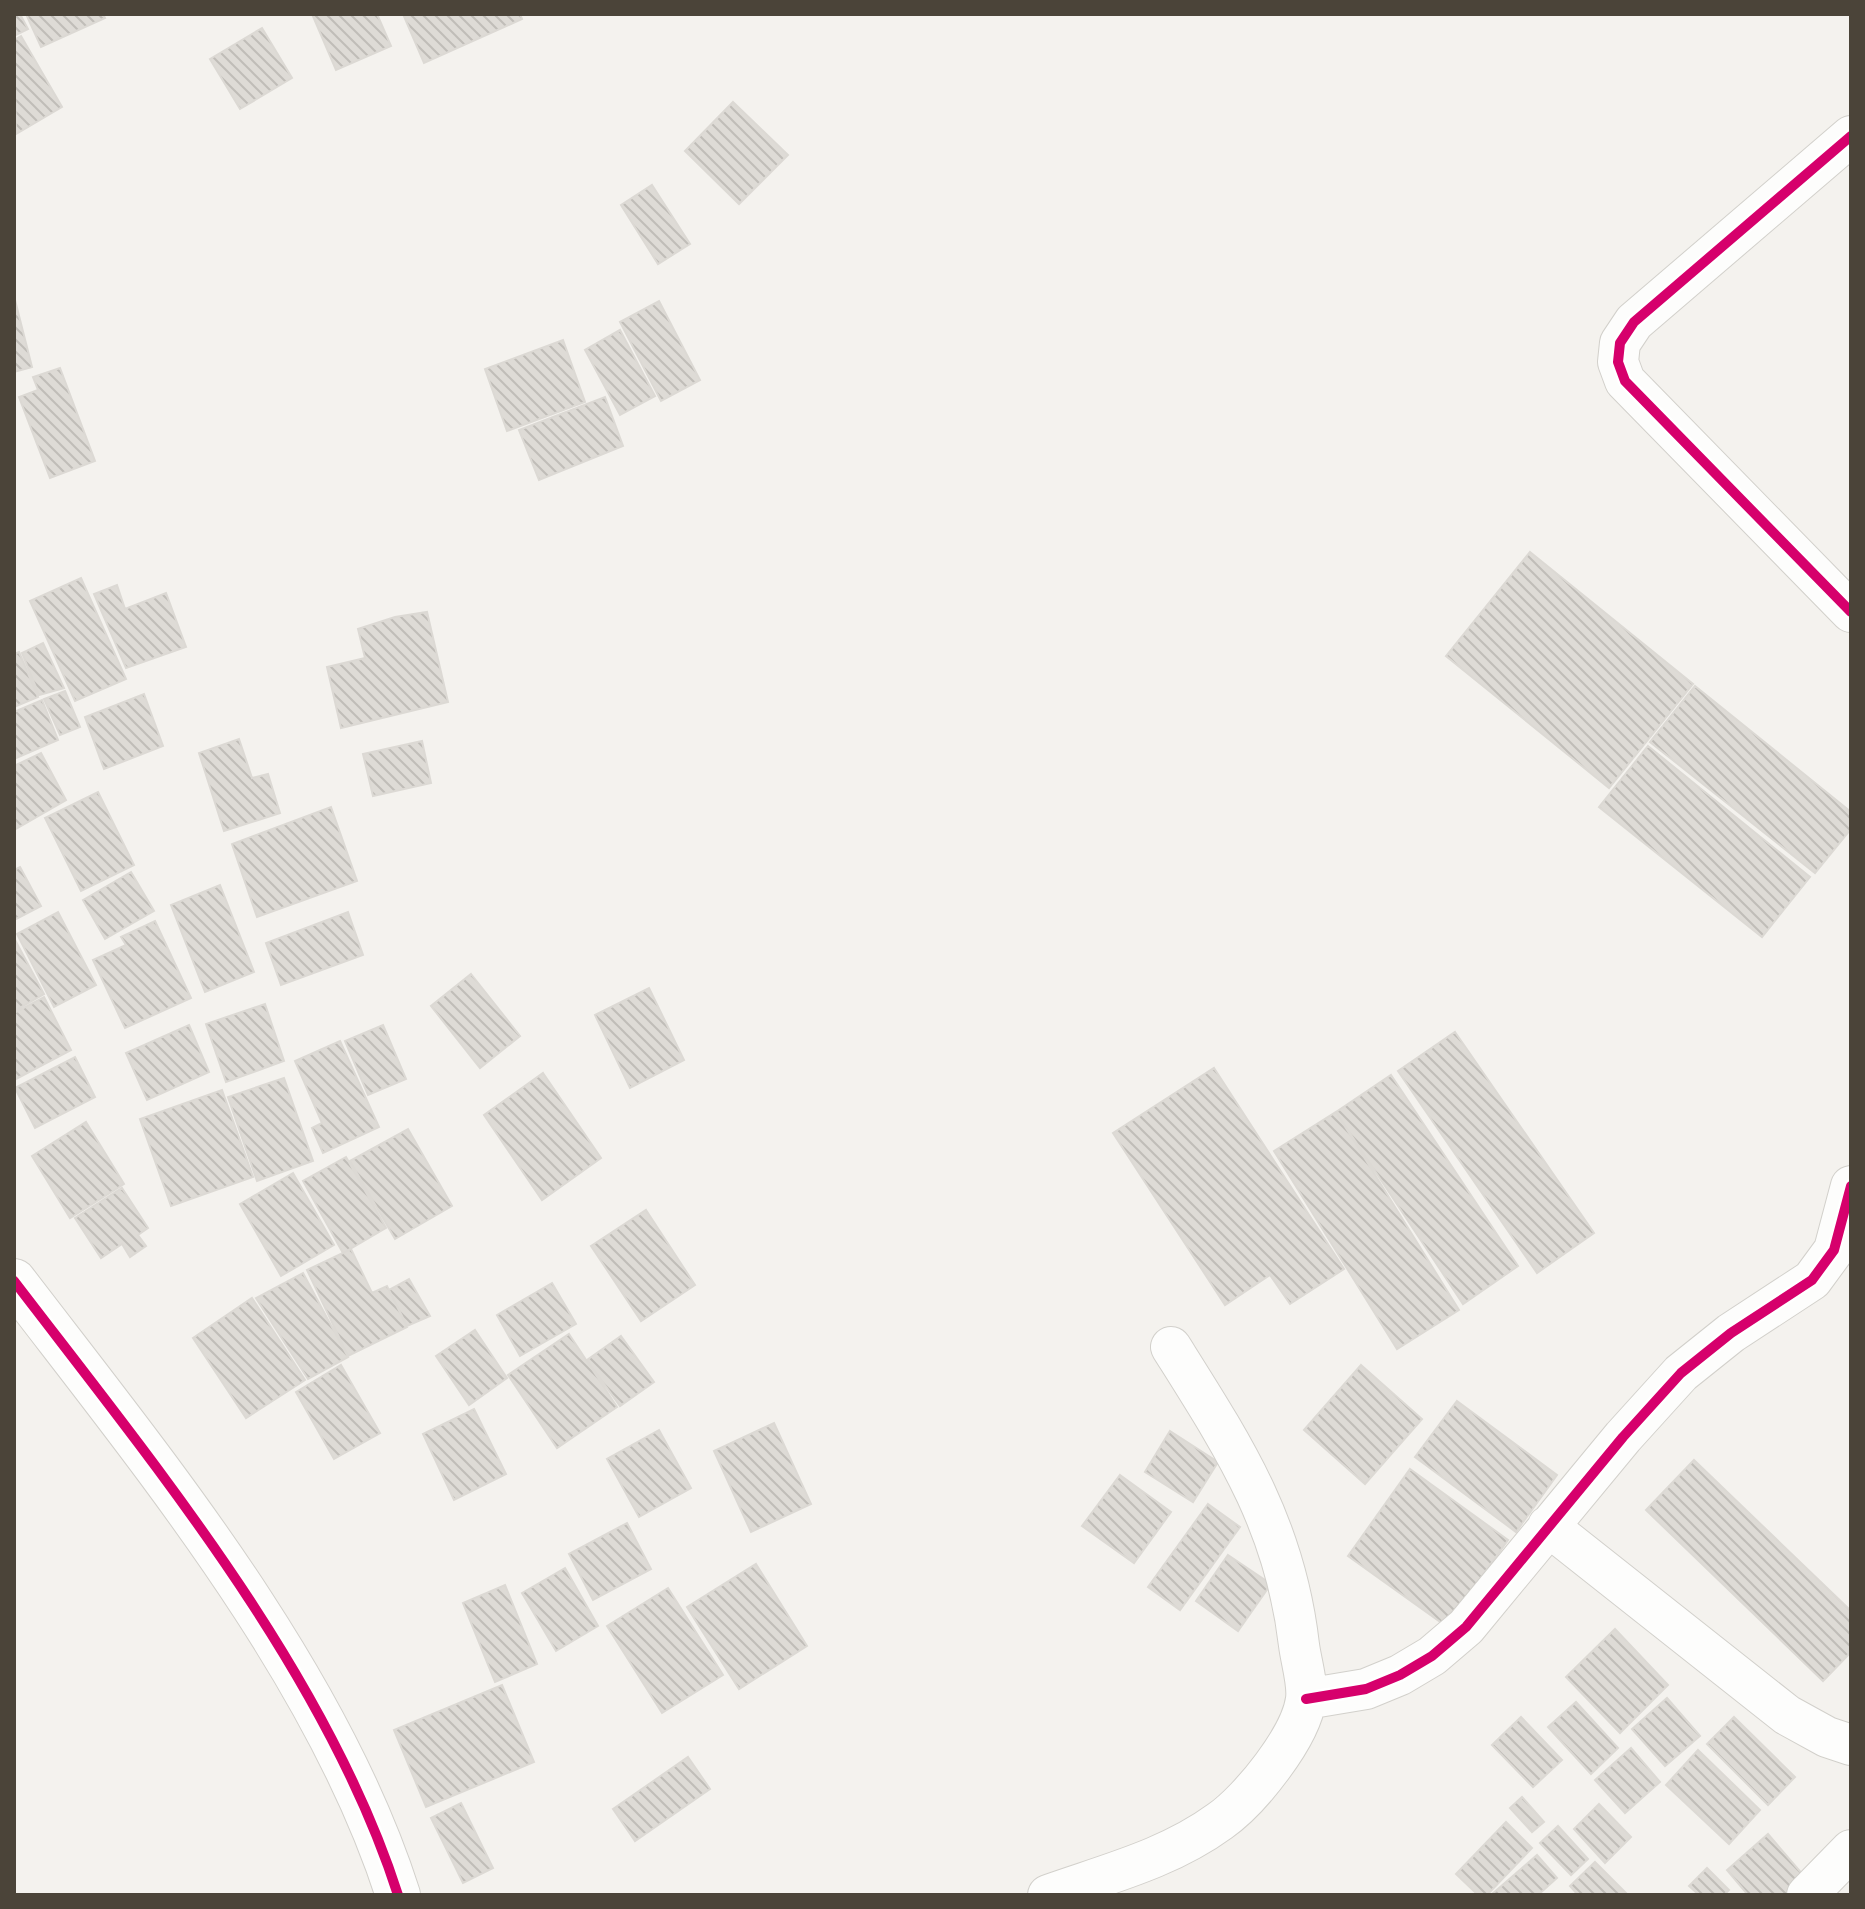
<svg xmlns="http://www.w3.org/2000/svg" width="1865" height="1909" font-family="'DejaVu Sans',sans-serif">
	<defs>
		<pattern id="building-back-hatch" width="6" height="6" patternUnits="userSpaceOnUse" patternTransform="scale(2)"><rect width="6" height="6" fill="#dedbd6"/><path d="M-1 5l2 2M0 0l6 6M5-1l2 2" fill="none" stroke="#c0bdb8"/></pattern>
	</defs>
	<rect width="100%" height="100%" fill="#f4f2ee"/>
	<!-- building -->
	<path fill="url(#building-back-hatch)" stroke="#dcd9d4" stroke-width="2" d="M14 14H20L28 29 14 36Z
		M26 14H103L105 18 41 47Z
		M312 14H377L391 46 336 70Z
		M403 14H520L522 19 424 63Z
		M262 28 292 78 240 109 210 59Z
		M21 36 62 107 16 134 14 40Z
		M733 102 788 155 739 204 685 151Z
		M652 185 690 244 658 264 621 205Z
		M14 296 32 367 14 372Z
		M659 301 700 380 661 401 620 322Z
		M620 330 655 396 620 415 585 350Z
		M563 340 585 402 507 431 485 369Z
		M60 368 95 461 50 478 19 397 38 390 33 377Z
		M605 397 623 446 539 480 519 430Z
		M1530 552 1693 684 1609 788 1446 656Z
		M81 578 126 679 75 701 30 601Z
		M117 585 125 609 166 593 186 647 126 668 94 594Z
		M427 612 448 702 341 728 327 667 365 658 358 629 395 617Z
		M43 643 64 688 39 695 22 653Z
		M19 652 38 697 14 707V654Z
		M1695 686 1851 812V829L1815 873 1650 742Z
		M65 691 80 727 60 735 44 699Z
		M144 694 163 746 104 769 85 717Z
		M42 700 58 740 14 759V712Z
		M239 739 252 778 268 774 280 813 224 831 199 753Z
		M422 741 431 783 373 796 363 754Z
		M1648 746 1810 877 1762 937 1599 807Z
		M41 753 66 800 14 830V766Z
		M98 792 134 865 81 891 45 818Z
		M331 807 357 881 257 917 232 844Z
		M20 867 41 906 14 920V870Z
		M131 872 154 911 105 939 83 900Z
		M220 885 254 972 205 992 171 905Z
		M58 912 96 985 54 1007 17 934Z
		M348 912 363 955 281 985 266 943Z
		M155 921 191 998 125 1028 93 960 126 945 121 937Z
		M14 938 44 994 14 1011Z
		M471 974 520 1036 480 1068 431 1006Z
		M649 988 684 1060 630 1088 595 1015Z
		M44 997 71 1050 14 1080V1013Z
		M265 1004 284 1061 226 1082 206 1024Z
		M189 1025 209 1072 147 1100 126 1053Z
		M383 1025 406 1079 368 1095 345 1041Z
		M1455 1032 1594 1233 1537 1273 1398 1071Z
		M340 1041 379 1127 323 1153 312 1128 322 1123 295 1061Z
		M75 1057 95 1097 35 1128 15 1088Z
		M1214 1068 1344 1269 1290 1304 1270 1275 1225 1305 1113 1133Z
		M543 1073 601 1158 542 1200 484 1115Z
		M1391 1075 1518 1266 1463 1304 1336 1112Z
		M284 1078 313 1161 257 1181 228 1097Z
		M222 1090 253 1177 171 1206 140 1119Z
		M1336 1112 1459 1310 1397 1349 1274 1151Z
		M86 1122 124 1184 70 1218 32 1156Z
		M408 1129 452 1206 395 1239 350 1161Z
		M346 1157 386 1228 343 1253 303 1181Z
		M293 1173 334 1245 281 1276 240 1204Z
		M122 1188 148 1228 138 1235 146 1246 130 1257 122 1244 101 1258 75 1218Z
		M646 1210 695 1285 641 1321 591 1246Z
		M351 1249 372 1293 387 1286 407 1327 348 1356 307 1270Z
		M303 1273 348 1357 308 1379 256 1298Z
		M409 1279 430 1316 407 1326 389 1290Z
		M552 1283 576 1324 520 1356 497 1315Z
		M252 1298 305 1380 246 1418 193 1338Z
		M475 1330 507 1378 469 1405 436 1356Z
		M569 1334 617 1407 557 1448 508 1375Z
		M621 1336 654 1382 620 1406 587 1360Z
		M341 1365 380 1433 334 1459 296 1392Z
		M1361 1365 1422 1419 1365 1484 1304 1430Z
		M1457 1401 1557 1475 1516 1532 1415 1457Z
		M474 1409 506 1474 454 1500 423 1434Z
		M774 1423 811 1504 751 1532 714 1451Z
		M659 1430 691 1488 639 1517 607 1459Z
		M1170 1431 1218 1462 1193 1502 1145 1472Z
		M1694 1460 1851 1611V1652L1823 1681 1646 1510Z
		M1410 1469 1508 1540 1446 1626 1348 1556Z
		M1120 1475 1171 1512 1134 1563 1082 1526Z
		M1208 1504 1240 1527 1180 1610 1148 1587Z
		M627 1523 651 1569 593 1600 569 1554Z
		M1228 1555 1271 1584 1238 1631 1196 1601Z
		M756 1564 807 1646 739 1689 687 1607Z
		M565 1568 598 1626 556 1651 522 1593Z
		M505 1585 537 1664 495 1682 463 1603Z
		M668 1588 723 1675 662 1713 607 1626Z
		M1615 1629 1668 1685 1620 1733 1566 1677Z
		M502 1685 534 1762 426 1807 394 1730Z
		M1667 1698 1700 1736 1665 1766 1632 1729Z
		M1576 1702 1618 1748 1591 1774 1548 1727Z
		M1521 1717 1562 1760 1533 1787 1492 1745Z
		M1734 1717 1795 1777 1768 1805 1707 1744Z
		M1631 1748 1660 1782 1625 1813 1595 1780Z
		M1698 1750 1760 1810 1729 1844 1666 1785Z
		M688 1757 710 1789 635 1841 613 1809Z
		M1522 1797 1544 1822 1532 1832 1510 1808Z
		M461 1803 493 1868 463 1883 431 1818Z
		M1599 1804 1631 1837 1605 1863 1574 1829Z
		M1506 1822 1532 1848 1487 1895H1478L1456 1874Z
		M1558 1826 1588 1859 1571 1875 1540 1843Z
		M1768 1834 1810 1883 1797 1895H1748L1727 1870Z
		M1537 1855 1557 1878 1538 1895H1491Z
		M1595 1862 1628 1895H1578L1570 1886Z
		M1707 1868 1729 1890 1724 1895H1699L1689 1886Z"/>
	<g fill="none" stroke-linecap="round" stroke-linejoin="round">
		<!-- minor casing -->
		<g stroke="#d2d0cb" stroke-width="42">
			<path id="minor" d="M1851 136 1634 322 1620 343 1618 362 1625 381 1851 612
				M1548 1526 1787 1715 1827 1737 1851 1745
				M1306 1699 1366 1689 1400 1675 1432 1656 1466 1627 1623 1437 1681 1373 1731 1333 1812 1280 1834 1250 1851 1186
				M1048 1895C1107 1874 1168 1859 1220 1821 1250 1800 1301 1737 1306 1699 1308 1683 1301 1661 1299 1645 1285 1524 1234 1447 1171 1347
				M1807 1895 1851 1850"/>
		</g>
		<!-- tertiary casing -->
		<g stroke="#d2d0cb" stroke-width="46">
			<path id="tertiary" d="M14 1281C154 1464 327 1673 398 1895"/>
		</g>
		<!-- minor -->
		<use href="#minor" stroke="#fdfdfc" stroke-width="40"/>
		<!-- tertiary -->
		<use href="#tertiary" stroke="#fdfdfc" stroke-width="44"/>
		<!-- cycleway casing -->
		<g stroke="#fff" stroke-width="15">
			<path id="cycleway" d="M1851 136 1634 322 1620 343 1618 362 1625 381 1851 612
				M14 1281C154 1464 327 1673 398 1895
				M1306 1699 1366 1689 1400 1675 1432 1656 1466 1627 1623 1437 1681 1373 1731 1333 1812 1280 1834 1250 1851 1186"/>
		</g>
		<!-- cycleway -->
		<use href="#cycleway" stroke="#d6006c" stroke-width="10"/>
	</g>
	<!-- border -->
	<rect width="1865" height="1909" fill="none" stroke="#4b4439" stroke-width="32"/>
</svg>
